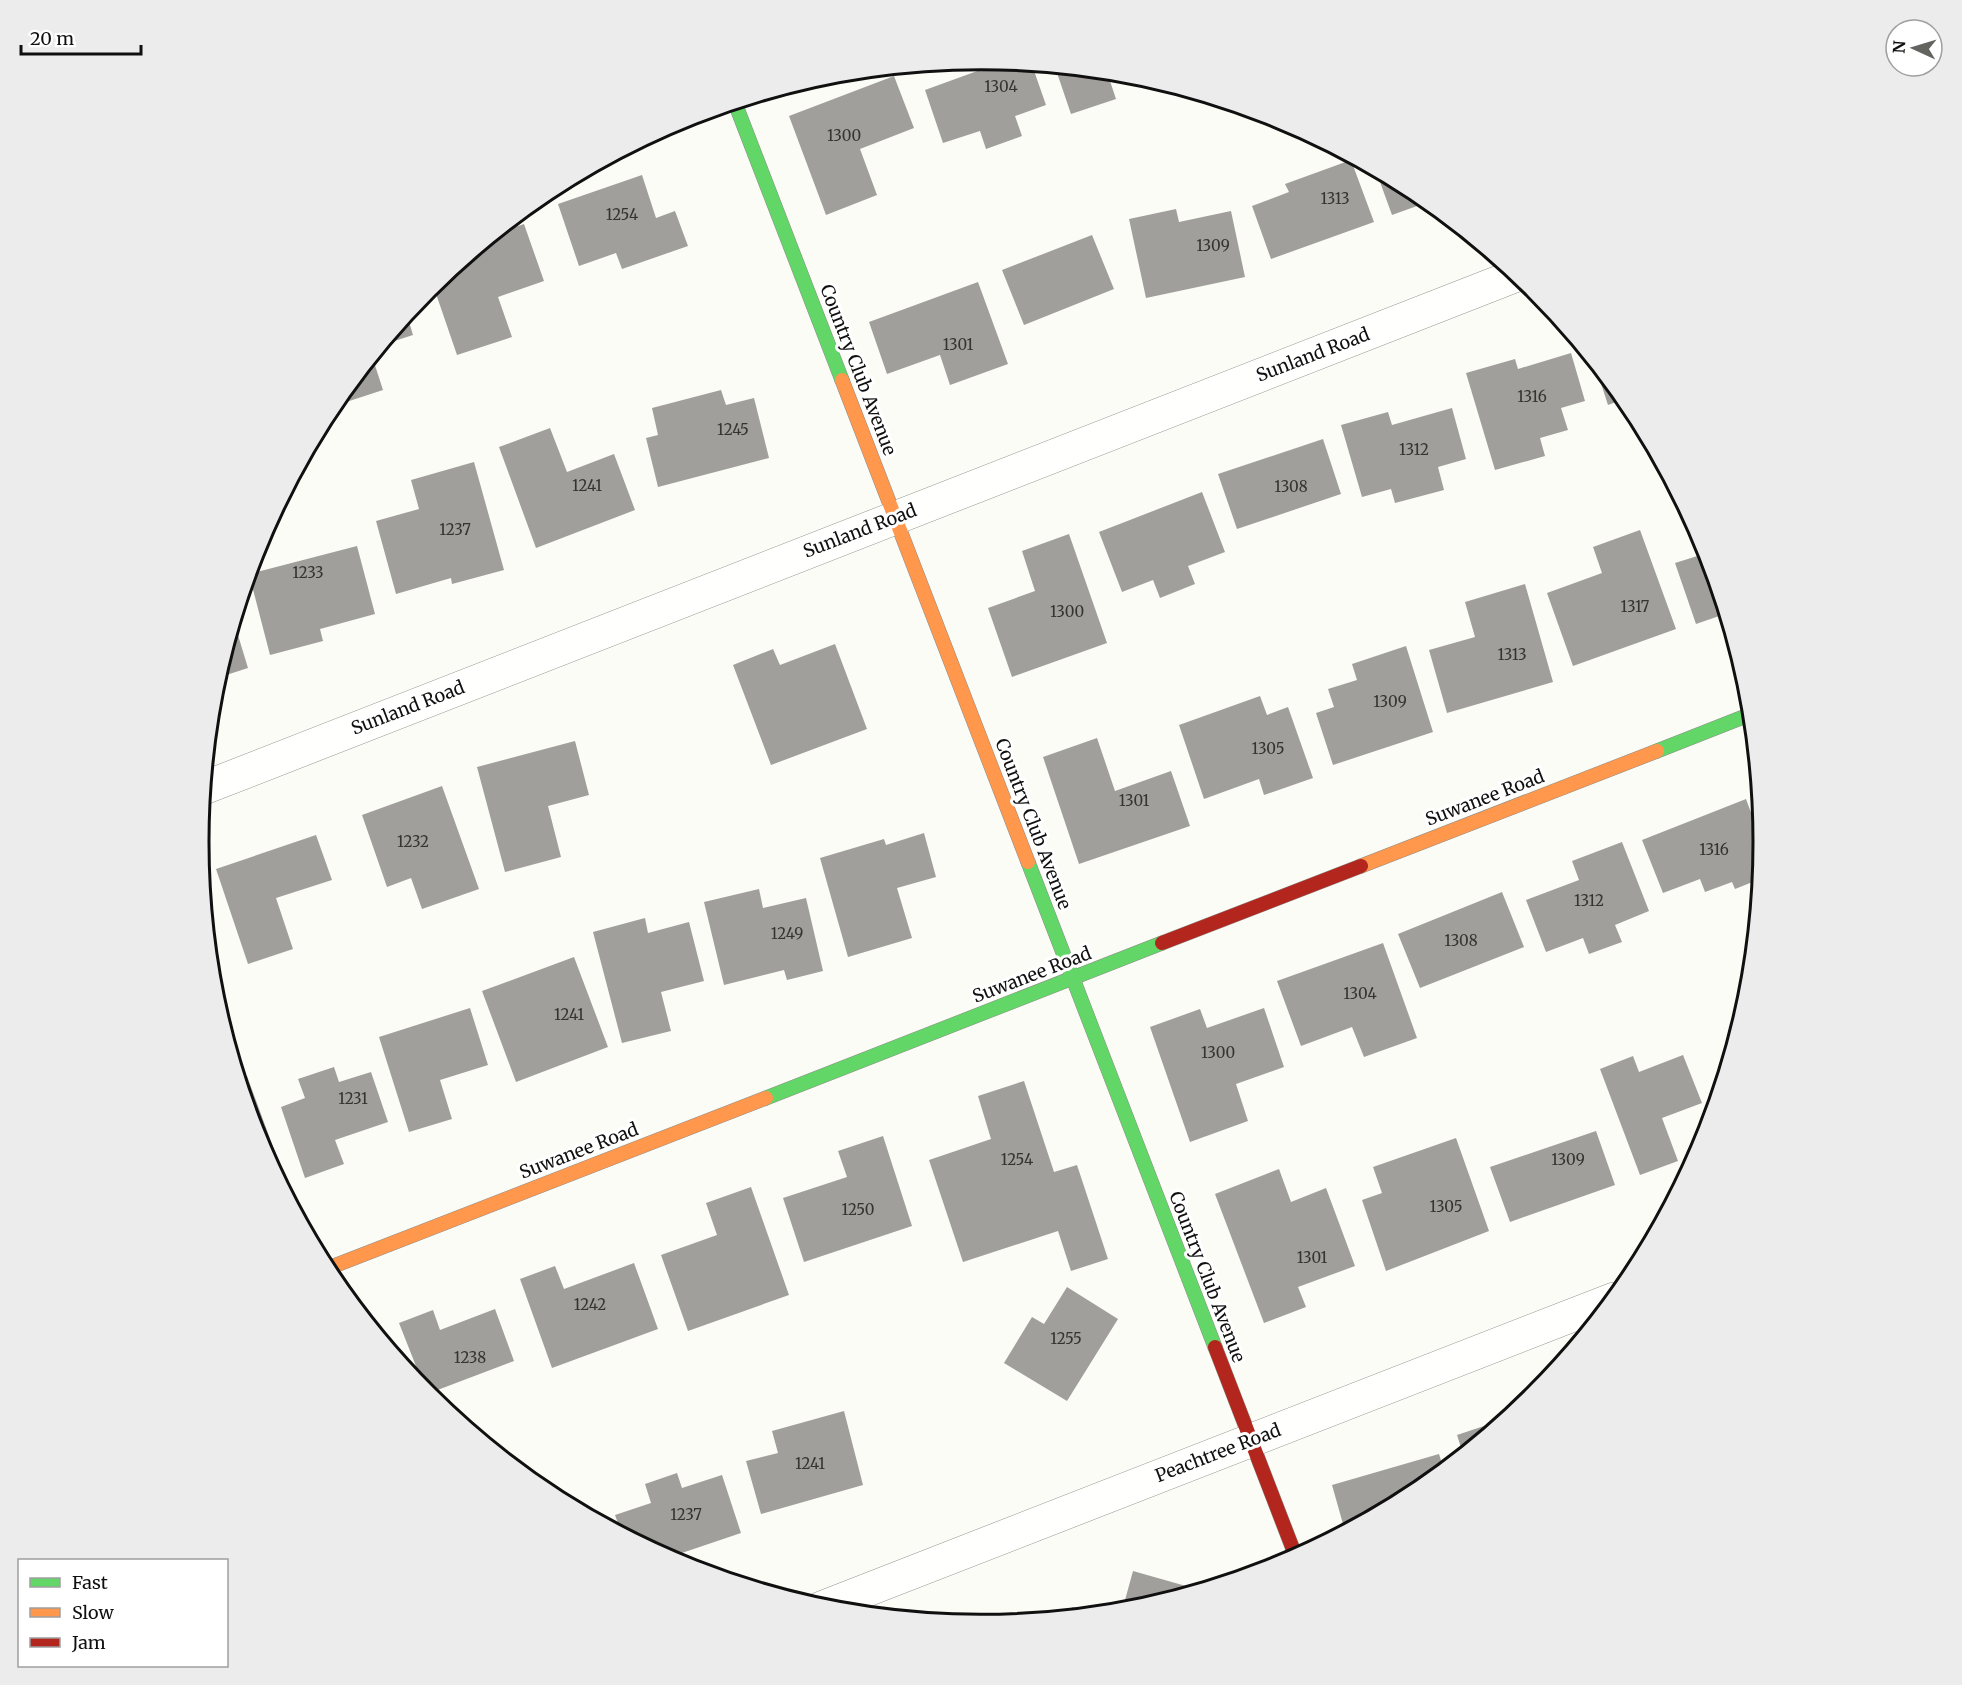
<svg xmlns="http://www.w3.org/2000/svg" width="1962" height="1685" font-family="Merriweather,serif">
	<rect width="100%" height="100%" fill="#fcfcf6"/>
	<!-- building -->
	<path fill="#a09f9b" d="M977 60 1032 65 1046 105 1015 116 1022 136 986 149 980 131 943 143 925 90 980 70Z
		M1055 67 1107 72 1116 99 1071 114Z
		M894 76 914 128 860 149 877 195 826 215 789 116Z
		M1351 160 1374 222 1271 259 1252 206 1289 192 1285 184Z
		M1376 171 1416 192 1428 202 1392 215Z
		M642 175 656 218 675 211 688 246 622 269 616 253 579 266 558 204Z
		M1176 209 1179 222 1231 211 1245 277 1146 298 1129 219Z
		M524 224 544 281 498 297 512 337 457 355 433 285 495 234Z
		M1092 235 1114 289 1024 325 1002 270Z
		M978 282 1008 364 950 385 940 355 887 374 869 322Z
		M407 315 413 335 382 345Z
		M1571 353 1585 401 1561 408 1568 430 1540 438 1545 456 1495 470 1466 373 1515 359 1518 369Z
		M372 356 383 390 331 407 349 385Z
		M1594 362 1624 399 1608 405Z
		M721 390 726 405 754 398 769 458 658 487 646 438 658 435 652 408Z
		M1452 408 1466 459 1438 467 1444 490 1395 503 1391 489 1362 497 1341 425 1388 412 1392 425Z
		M550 428 567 472 614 454 635 510 536 548 499 447Z
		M1323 439 1341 494 1237 529 1218 474Z
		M474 462 504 570 452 584 451 578 396 594 376 521 419 509 411 480Z
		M1202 492 1225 552 1188 566 1195 584 1160 598 1153 580 1122 592 1099 532Z
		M1640 530 1676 629 1573 666 1547 593 1602 573 1593 547Z
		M1069 534 1107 643 1012 677 988 608 1035 591 1022 551Z
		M357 546 375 614 320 629 323 641 270 655 249 574Z
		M1707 553 1725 614 1696 624 1675 563Z
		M1525 584 1553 682 1447 713 1429 650 1475 637 1465 602Z
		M234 622 248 668 217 678Z
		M835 644 867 729 771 765 733 665 773 649 780 665Z
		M1406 646 1433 732 1333 765 1316 713 1334 707 1328 689 1357 680 1352 664Z
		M1260 696 1267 715 1288 707 1313 778 1264 795 1259 779 1204 799 1179 725Z
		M1097 738 1115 791 1171 771 1190 826 1079 864 1043 757Z
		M575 741 589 795 548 806 561 857 505 872 477 767Z
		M442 786 479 889 422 909 411 878 387 887 362 815Z
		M1746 799 1763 845 1760 879 1735 889 1732 882 1705 892 1700 879 1663 893 1642 840Z
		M924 833 936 877 897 888 912 938 848 957 820 858 884 839 886 845Z
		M316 835 332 880 276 898 293 949 248 964 216 869Z
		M1622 842 1649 911 1615 925 1622 942 1589 954 1583 938 1546 952 1526 900 1579 880 1572 861Z
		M759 889 763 908 806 898 823 971 787 980 784 970 724 985 704 902Z
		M1502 892 1524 947 1420 988 1398 934Z
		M645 918 648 933 689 922 704 981 661 992 671 1031 622 1043 593 932Z
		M1383 943 1417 1038 1364 1057 1352 1027 1301 1046 1277 981Z
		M574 957 608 1047 516 1082 482 991Z
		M470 1008 488 1065 440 1080 452 1119 409 1132 379 1037Z
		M1264 1008 1284 1067 1236 1084 1248 1121 1190 1142 1150 1027 1200 1009 1207 1028Z
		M1683 1055 1702 1103 1662 1118 1678 1161 1640 1175 1600 1069 1633 1056 1639 1072Z
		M334 1067 339 1082 371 1072 388 1122 335 1140 344 1164 305 1178 281 1107 305 1098 298 1079Z
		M247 1076 287 1185 282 1187 258 1142 239 1079Z
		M1024 1081 1054 1172 1077 1165 1108 1259 1071 1271 1058 1231 963 1262 929 1160 991 1139 978 1096Z
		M1596 1131 1615 1185 1510 1222 1490 1167Z
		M883 1136 912 1226 804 1262 783 1198 847 1177 838 1151Z
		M1456 1138 1489 1231 1386 1271 1362 1200 1382 1193 1373 1167Z
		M1279 1169 1291 1202 1326 1188 1355 1266 1298 1287 1306 1307 1264 1323 1215 1194Z
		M751 1187 789 1295 688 1331 661 1255 717 1235 706 1203Z
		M634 1263 658 1329 552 1368 520 1279 555 1266 564 1289Z
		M1067 1287 1118 1319 1067 1401 1004 1363 1032 1317 1044 1324Z
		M495 1309 514 1361 427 1394 399 1323 433 1310 440 1330Z
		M844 1411 863 1485 761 1514 746 1461 778 1453 772 1431Z
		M1508 1418 1464 1453 1463 1454 1457 1435Z
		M1439 1454 1444 1470 1415 1493 1345 1531 1332 1485Z
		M677 1473 682 1488 722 1475 741 1533 667 1558 622 1534 615 1515 651 1503 645 1484Z
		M1133 1571 1200 1590 1133 1610 1122 1611Z
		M1074 1607 1078 1616 1041 1619V1618Z"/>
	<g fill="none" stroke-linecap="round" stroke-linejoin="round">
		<!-- street casing -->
		<g stroke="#969694" stroke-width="34">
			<path id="street" d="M204 788 1517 275
				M821 1608 1614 1299"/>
		</g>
		<!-- fast casing -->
		<g stroke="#8d8d8a" stroke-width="15">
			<path id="fast" d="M735 103 842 380
				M1657 751 1751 714
				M1028 862 1215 1347
				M766 1098 1162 943"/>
		</g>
		<!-- slow casing -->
		<g stroke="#8d8d8a" stroke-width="15">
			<path id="slow" d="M842 380 1028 862
				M1361 866 1657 751
				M326 1269 766 1098"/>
		</g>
		<!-- jam casing -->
		<g stroke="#8d8d8a" stroke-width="15">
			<path id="jam" d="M1162 943 1361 866
				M1215 1347 1296 1557"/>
		</g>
		<!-- street -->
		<use href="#street" stroke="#fffffe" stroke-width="33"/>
		<!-- fast -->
		<use href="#fast" stroke="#63d668" stroke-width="14"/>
		<!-- slow -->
		<use href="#slow" stroke="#ff974d" stroke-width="14"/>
		<!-- jam -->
		<use href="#jam" stroke="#b3261e" stroke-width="14"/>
	</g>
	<g text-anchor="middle" stroke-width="6" stroke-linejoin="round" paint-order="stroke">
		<!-- number labels -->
		<g font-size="15" fill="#343433">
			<text x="1001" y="92">1304</text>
			<text x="844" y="141">1300</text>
			<text x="1335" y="204">1313</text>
			<text x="622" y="220">1254</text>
			<text x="1213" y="251">1309</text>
			<text x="958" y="350">1301</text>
			<text x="1532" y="402">1316</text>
			<text x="733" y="435">1245</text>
			<text x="1414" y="455">1312</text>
			<text x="587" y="491">1241</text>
			<text x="1291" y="492">1308</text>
			<text x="455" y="535">1237</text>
			<text x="308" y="578">1233</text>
			<text x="1635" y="612">1317</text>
			<text x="1067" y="617">1300</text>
			<text x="1512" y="660">1313</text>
			<text x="1390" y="707">1309</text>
			<text x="1268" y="754">1305</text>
			<text x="1134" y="806">1301</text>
			<text x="413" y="847">1232</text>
			<text x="1714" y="855">1316</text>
			<text x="1589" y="906">1312</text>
			<text x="787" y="939">1249</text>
			<text x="1461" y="946">1308</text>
			<text x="1360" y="999">1304</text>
			<text x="569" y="1020">1241</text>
			<text x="1218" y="1058">1300</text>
			<text x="353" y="1104">1231</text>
			<text x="1017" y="1165">1254</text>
			<text x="1568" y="1165">1309</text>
			<text x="1446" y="1212">1305</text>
			<text x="858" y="1215">1250</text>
			<text x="1312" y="1263">1301</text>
			<text x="590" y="1310">1242</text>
			<text x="1066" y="1344">1255</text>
			<text x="470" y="1363">1238</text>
			<text x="810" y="1469">1241</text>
			<text x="686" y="1520">1237</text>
		</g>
		<!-- street labels -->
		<g font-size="18" fill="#101010" stroke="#fff">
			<text transform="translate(1313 355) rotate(-21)" y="6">Sunland Road</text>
			<text transform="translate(858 370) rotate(69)" y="6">Country Club Avenue</text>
			<text transform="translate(860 531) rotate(-21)" y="6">Sunland Road</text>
			<text transform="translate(408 708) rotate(-21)" y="6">Sunland Road</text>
			<text transform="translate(1485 798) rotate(-21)" y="6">Suwanee Road</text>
			<text transform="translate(1033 824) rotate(69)" y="6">Country Club Avenue</text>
			<text transform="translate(1032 975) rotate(-21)" y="6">Suwanee Road</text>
			<text transform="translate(579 1151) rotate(-21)" y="6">Suwanee Road</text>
			<text transform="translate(1207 1277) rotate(69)" y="6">Country Club Avenue</text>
			<text transform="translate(1218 1453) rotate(-21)" y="6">Peachtree Road</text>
		</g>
	</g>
	<!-- crop -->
	<path d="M0 0H1962V1685H0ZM209 842a772 772 0 1 1 1544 0a772 772 0 1 1-1544 0Z" fill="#ececec" fill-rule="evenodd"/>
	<path fill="none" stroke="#101010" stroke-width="3" d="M209 842a772 772 0 1 1 1544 0a772 772 0 1 1-1544 0Z"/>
	<!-- legend -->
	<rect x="18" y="1559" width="210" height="108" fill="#ffffff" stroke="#9f9f9f" stroke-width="1.5"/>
	<rect x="30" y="1578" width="30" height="9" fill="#63d668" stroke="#9f9f9f" stroke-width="1.5"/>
	<text x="72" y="1589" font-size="18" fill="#101010">Fast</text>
	<rect x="30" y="1608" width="30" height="9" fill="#ff974d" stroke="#9f9f9f" stroke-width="1.5"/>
	<text x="72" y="1619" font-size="18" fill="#101010">Slow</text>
	<rect x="30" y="1638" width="30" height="9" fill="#b3261e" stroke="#9f9f9f" stroke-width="1.5"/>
	<text x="72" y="1649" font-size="18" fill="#101010">Jam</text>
	<!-- north arrow -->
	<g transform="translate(1914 48) rotate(274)"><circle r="28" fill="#ffffff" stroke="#9f9f9f" stroke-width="1.5"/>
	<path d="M0-4.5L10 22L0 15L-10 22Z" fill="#636360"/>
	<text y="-9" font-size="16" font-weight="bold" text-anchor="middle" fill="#101010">N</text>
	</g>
	<!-- scale -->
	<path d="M21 45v9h120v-9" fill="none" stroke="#101010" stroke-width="3"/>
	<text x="30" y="45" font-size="18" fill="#101010" stroke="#ffffff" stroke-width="4.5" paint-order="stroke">20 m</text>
</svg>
